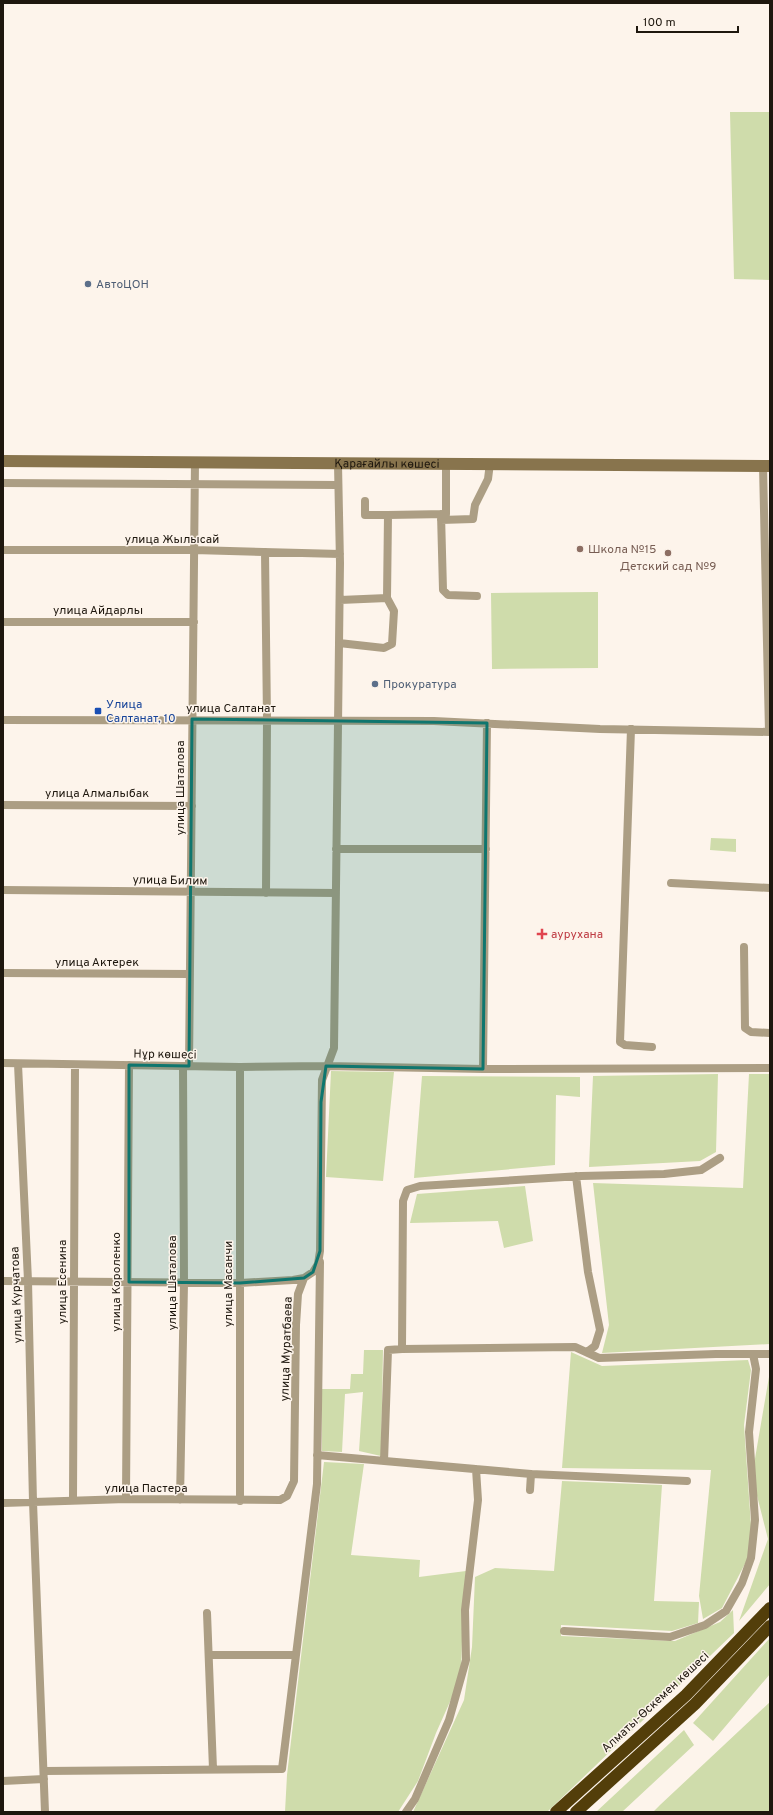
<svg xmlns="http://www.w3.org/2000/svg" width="773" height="1815" font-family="Overpass,sans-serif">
	<rect width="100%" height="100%" fill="#fdf4eb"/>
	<!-- green -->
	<path fill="#cfdcab" d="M730 112H770V280L734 279Z
		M598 592V668L492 669 491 593Z
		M711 838 736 839V852L710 850Z
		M331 1071 394 1072 383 1181 326 1177Z
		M718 1074 716 1152 700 1161 589 1167 593 1076Z
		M749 1074H770V1344L602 1353 609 1325 593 1183 743 1188Z
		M422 1076 580 1077V1097L556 1095 555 1165 414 1178Z
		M525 1186 533 1241 504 1248 498 1221 410 1223 417 1194Z
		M364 1350H383L381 1456 359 1451 363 1392 345 1394 342 1452 322 1451V1389H350L351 1374H363Z
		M571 1352 602 1366 748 1360 751 1370 744 1425 751 1526 749 1556 722 1608 703 1619 699 1596 711 1470 562 1468Z
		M770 1371V1584L739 1621 768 1539 752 1476Z
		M324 1462 364 1464 351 1555 420 1560 419 1577 466 1571 463 1605 461 1677 436 1733 418 1781 398 1812H285L287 1775Z
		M562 1481 662 1485 654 1601 699 1602 698 1623 672 1631 561 1625V1636L675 1641 720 1622 733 1610 734 1633 547 1812H413L464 1700 472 1647 475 1577 495 1568 554 1571Z
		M770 1638V1674L713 1741 693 1723Z
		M770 1702V1812H653L660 1805Z
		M684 1730 694 1745 622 1812H596Z"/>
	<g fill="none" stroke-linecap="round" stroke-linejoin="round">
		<!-- street -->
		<path stroke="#ac9e84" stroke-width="8" d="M763 466 769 732
			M3 483 338 485
			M365 501V515H388
			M441 514 443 590 448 595 477 596
			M441 520 473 519 475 505 488 479 490 463
			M3 550H194L340 554
			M265 552 267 720 266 893
			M340 600 387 598 388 515 446 514V463
			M3 622H194
			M339 643 384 648 392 644 394 611 387 598
			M3 720 434 721 600 729 770 732
			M631 729 620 1042 625 1045 652 1047
			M3 805 192 806
			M336 849H486
			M671 883 770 888
			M3 890 336 893
			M744 947 745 1028 751 1032 770 1033
			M3 973 190 974
			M3 1063 240 1067 326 1066 483 1069 770 1068
			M18 1064 28 1281 33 1502 45 1812
			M189 1066 195 462
			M483 1069 487 723
			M576 1176 588 1272 600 1330 595 1346 587 1352
			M3 1281 240 1283 293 1280 304 1278
			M402 1349 575 1347 599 1358 716 1354H770
			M317 1455 531 1474 530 1490
			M384 1461 388 1350 402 1349 403 1201 407 1190 420 1186 581 1176 664 1174 701 1170 720 1158
			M531 1474 687 1481
			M126 1499 129 1065
			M73 1500 75 1065
			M180 1500 184 1283 183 1066
			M240 1501V1067
			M3 1503 126 1499 280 1500 287 1496 294 1481 296 1325 298 1294 304 1278 313 1272 318 1264 320 1251 322 1080 334 1048 340 563 338 464
			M207 1613 213 1769
			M564 1631 670 1637 705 1625 726 1611 742 1583 751 1558 755 1520 749 1432 756 1369 753 1354
			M209 1655H296
			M44 1771 282 1769 317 1484 320 1262
			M3 1781 44 1779
			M406 1812 415 1799 449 1720 466 1660 465 1610 478 1500 476 1469"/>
		<!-- secondary -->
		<path stroke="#88744d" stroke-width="12" id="s1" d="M3 461 770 466"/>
		<!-- highway -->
		<path stroke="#533e0a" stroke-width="12" d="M556 1812 686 1695 770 1608
			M576 1812 695 1704 770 1626"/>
	</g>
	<!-- marked area -->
	<path fill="#0f766e" fill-opacity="0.2" stroke="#0f766e" stroke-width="3" stroke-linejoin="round" d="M192 719 487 723 483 1069 326 1066 321 1102 320 1251 313 1272 304 1278 240 1283 129 1282V1065L189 1066Z"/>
	<!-- markers -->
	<g fill="#5c6f8a" stroke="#fdf4eb" stroke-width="1.5">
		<circle cx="88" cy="284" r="4"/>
		<circle cx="375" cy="684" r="4"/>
	</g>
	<g fill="#8d6e63" stroke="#fdf4eb" stroke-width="1.5">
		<circle cx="580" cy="549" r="4"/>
		<circle cx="668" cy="553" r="4"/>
	</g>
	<rect fill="#1a4fb4" stroke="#fdf4eb" stroke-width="1.5" x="94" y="707" width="8" height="8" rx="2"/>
	<path fill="#e0444e" stroke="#fdf4eb" stroke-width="1.5" d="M540 928h4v4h4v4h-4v4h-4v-4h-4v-4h4z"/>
	<g text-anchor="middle" stroke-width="3" stroke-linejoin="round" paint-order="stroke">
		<!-- service labels -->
		<g font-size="12" fill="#4e5e75" stroke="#fdf4eb" text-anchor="start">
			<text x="96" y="288">АвтоЦОН</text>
			<text x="383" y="688">Прокуратура</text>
		</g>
		<!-- street labels -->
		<g font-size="12" fill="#1e170e" stroke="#fdf4eb">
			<text dy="4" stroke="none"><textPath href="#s1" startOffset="384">Қарағайлы көшесі</textPath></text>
			<text x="172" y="543">улица Жылысай</text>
			<text x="98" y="614">улица Айдарлы</text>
			<text x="231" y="712">улица Салтанат</text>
			<text transform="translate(180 788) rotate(-90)" y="4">улица Шаталова</text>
			<text x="97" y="797">улица Алмалыбак</text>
			<text transform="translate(170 880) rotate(1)" y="4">улица Билим</text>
			<text x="97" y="966">улица Актерек</text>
			<text transform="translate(165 1054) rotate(1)" y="4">Нұр көшесі</text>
			<text transform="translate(62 1282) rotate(-90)" y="4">улица Есенина</text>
			<text transform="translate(116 1282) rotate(-90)" y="4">улица Короленко</text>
			<text transform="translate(172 1283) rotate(-90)" y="4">улица Шаталова</text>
			<text transform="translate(228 1284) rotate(-90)" y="4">улица Масанчи</text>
			<text transform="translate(16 1295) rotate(-92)" y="4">улица Курчатова</text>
			<text transform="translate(286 1349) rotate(-88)" y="4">улица Муратбаева</text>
			<text x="146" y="1492">улица Пастера</text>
			<text transform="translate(655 1702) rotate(-43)" y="4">Алматы-Өскемен көшесі</text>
		</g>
		<!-- education labels -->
		<g font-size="12" fill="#785e54" stroke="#fdf4eb" text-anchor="start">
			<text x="588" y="553">Школа №15</text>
			<text x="668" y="570" text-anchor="middle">Детский сад №9</text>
		</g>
		<!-- transit labels -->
		<g font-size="12" fill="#164399" stroke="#fdf4eb" text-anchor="start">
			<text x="106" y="708">Улица<tspan x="106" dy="14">Салтанат, 10</tspan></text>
		</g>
		<!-- health labels -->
		<g font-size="12" fill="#be3a42" stroke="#fdf4eb" text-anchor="start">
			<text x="551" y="938">аурухана</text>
		</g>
	</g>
	<!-- border -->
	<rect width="773" height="1815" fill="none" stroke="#1e170e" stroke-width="8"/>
	<!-- scale -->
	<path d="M637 26v6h101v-6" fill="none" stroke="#1e170e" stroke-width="2"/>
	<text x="643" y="26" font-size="12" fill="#1e170e" stroke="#fdf4eb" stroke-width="3" paint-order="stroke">100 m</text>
</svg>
